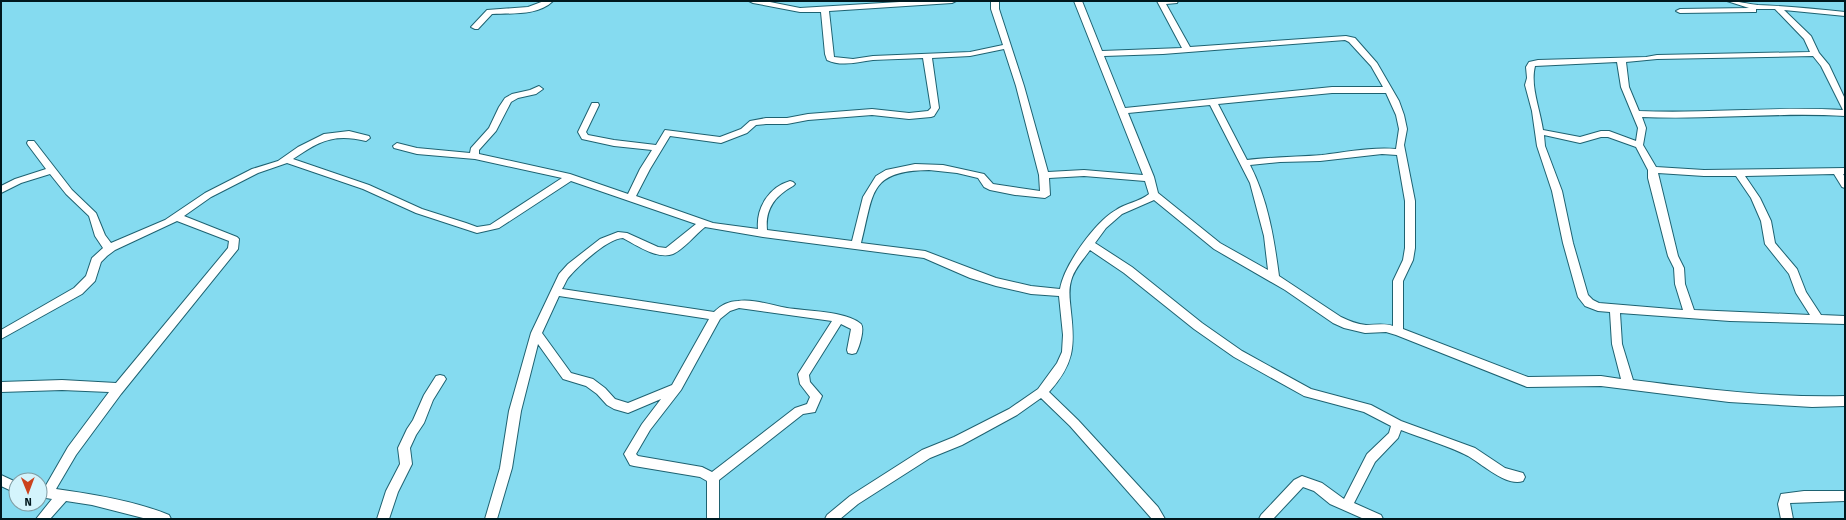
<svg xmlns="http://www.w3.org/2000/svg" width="1846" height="520" font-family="'Fira Sans',sans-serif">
	<rect width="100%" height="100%" fill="#85dbf0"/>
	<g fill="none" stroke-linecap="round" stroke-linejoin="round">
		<!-- street casing -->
		<g stroke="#1e6271" stroke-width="2">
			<path id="street" d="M544 1H553C538 16 511 13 492 14L478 29H475L471 27 487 10 528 7Z
				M749 1H765L800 8 916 1H956L952 3 829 11 834 57 853 59 873 56 970 52 1003 45 991 9V1H999V9L1024 86 1048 172 1084 170 1143 175 1074 1H1082L1102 51 1182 48 1157 1H1178L1177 3 1166 4 1190 47 1346 36 1355 38 1377 63 1399 101 1404 115 1407 129 1404 145 1415 201V248L1413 260 1403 281V329L1528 377 1601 376 1621 379 1612 344 1610 312 1598 311 1585 306 1578 297 1563 243 1552 191 1537 146 1532 111 1525 85 1527 78 1526 67 1529 62 1538 60 1646 57 1657 55 1810 52 1804 39 1775 9H1756V12H1753L1680 13 1676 11 1680 9 1749 8 1727 1C1738 1 1748 4 1758 5 1787 6 1816 9 1845 12V16L1784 10 1811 36 1819 53 1829 65 1845 99V116C1777 112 1710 120 1642 117L1646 128 1643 145 1656 167 1704 170 1845 168V174H1843L1845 177V188L1842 187 1834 174 1745 176 1760 198 1771 221 1775 243 1797 269 1806 292 1821 315 1845 316V324L1730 321 1620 313 1622 344 1633 380C1703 389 1774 398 1845 396V406L1812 407 1729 402 1601 386 1527 387 1396 335 1386 332 1365 333 1344 328 1333 323 1285 290 1214 249 1154 200 1122 214 1106 228 1095 243 1132 267 1202 323 1242 351 1311 389 1371 405 1401 421 1475 448 1505 468 1523 473 1525 477 1523 481C1507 487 1482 464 1468 456 1449 446 1421 438 1401 430L1398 438 1375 462 1354 503 1381 515 1383 519H1364L1330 504 1314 491 1303 487 1273 519H1259L1261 515 1294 480 1302 476 1322 483 1344 499 1367 454 1389 433 1391 426 1364 412 1304 396 1234 357 1194 329 1124 273 1090 250C1083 260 1074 269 1071 281 1068 291 1070 301 1071 312 1075 347 1074 364 1049 392L1078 420 1158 507 1165 519H1152L1070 426 1041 398 1017 415 962 445 930 458 858 504 840 519H825L827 515 850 496 922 450 954 437 1009 409 1038 389 1057 363 1062 352 1063 335 1059 296 1031 294 996 286 970 278 924 258 763 237 705 227C696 234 683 250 673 254 658 260 636 245 623 238 608 238 577 267 568 278 566 281 564 286 562 289L714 312C721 305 729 301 738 301 754 299 771 305 787 308 805 311 847 311 861 324 865 329 859 348 856 353L852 354 848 353 847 350 851 329 841 324 809 375 810 382 822 396 815 412 803 414 719 480V519H707V481L700 477 634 466 630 465 624 454 642 424 661 399 628 413 614 409 607 405 597 394 586 386 563 379 538 344 521 411 512 468 497 519H485L500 468 509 411 531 333 559 274 568 264 600 239 618 232 627 233 658 247 666 248 696 224 571 181 499 228 477 233 416 213 363 189 287 163 258 173 211 197 184 216 237 237 239 239 238 249 121 394 76 455 56 489C91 494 136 501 169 515L171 519H147L92 505 66 501 50 519H36L52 499 40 497V487H45L68 447 109 392 62 390 1 392V382L62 380 116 383 228 248 229 241 177 221 115 250 107 256 101 262 95 281 82 294 1 339V330L74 288 86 276 92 258 103 248 95 236 89 216 66 194 50 174 21 183 1 193V186L15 179 46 169 28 145 27 143 28 141H34L72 190 96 213 105 235 111 243 165 220 205 193 252 169 278 161 298 147 324 134 349 131 369 136 370 138 366 141C334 133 319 141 293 159L369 185 422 209 466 223 477 227 490 225 562 178 475 159 417 154 394 148 393 146 397 143 417 148 470 153 471 148 489 128 499 107 505 98 512 94 530 90 539 86 543 89 536 94 518 98 511 102 496 131 479 150V154L570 174 628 194 640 169 652 150 614 146 582 139 578 132 592 103H598L599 105 586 132 588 135 614 140 656 145 665 130 720 137 741 129 750 121 766 118H787L808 114 872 109 909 113 928 111 931 108 923 58C907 59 890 59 873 60 858 62 841 67 827 60L825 54 821 12H800L753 3ZM1345 40 1349 42 1371 66 1383 87H1332L1125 108 1104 56 1163 54ZM1004 49 1016 86 1039 175 1040 191 993 184 984 174 943 165 915 164 886 170 876 176 863 197 852 241 767 230C765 209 775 196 793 186L795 184 793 182 790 181C769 187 756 208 758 229L713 223 636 196 650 169 670 136 721 143 747 133 756 125 766 124H787L808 120 872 115 909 119 931 117 934 116 939 108 932 58 970 56ZM1813 56 1821 66 1843 110C1775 106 1707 114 1639 111L1629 87 1626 62 1657 59ZM1617 62 1621 87 1638 128 1636 141 1609 131H1601L1580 137 1543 130C1540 109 1530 86 1535 66ZM1332 93H1386L1396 115 1399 129 1396 149C1371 147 1347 152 1322 155 1297 157 1272 157 1247 160L1218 104ZM1210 105 1250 183 1264 236 1268 270 1220 243 1158 193 1154 177 1128 113ZM1544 135 1580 143 1601 137H1608L1636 147 1648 170V178L1668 256 1674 268 1675 284 1683 310 1599 303 1593 300 1588 295 1573 243 1562 191 1545 146ZM1382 154 1397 155 1405 201V248L1403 260 1393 281V326C1384 323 1375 325 1366 325 1357 324 1349 321 1341 317L1279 276C1274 238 1268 200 1250 165L1280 162 1320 161ZM929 170 957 173 978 178 984 187 990 190 1015 195 1045 198 1050 195 1049 178 1084 176 1145 181 1149 194C1139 202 1126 203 1116 210 1095 222 1064 265 1060 289L1031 286 996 278 925 251 861 243C874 193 868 171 929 170ZM1658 173 1704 176H1736L1751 198 1761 221 1765 244 1789 274 1796 293 1810 315 1694 310 1685 284 1684 268 1678 256ZM559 296 709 319 672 385 628 403 615 399 605 388 593 379 571 373 542 333ZM739 308 832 321 798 374 800 384 810 397 807 404 795 408 712 472 702 467 638 456 636 454 650 430 681 390 720 319 730 311Z
				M440 375 444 376 446 379 433 400 424 423 416 435 410 448 412 464 398 492 389 519H377L386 491 400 464 398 448 407 429 413 420 424 395 436 376Z
				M1 475 16 482V493L1 486Z
				M1804 491H1845V501L1790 503 1793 519H1781L1778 504 1781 494Z"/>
		</g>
		<!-- street -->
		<use href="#street" fill="#fff" fill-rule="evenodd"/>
	</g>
	<!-- border -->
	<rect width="1846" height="520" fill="none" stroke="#00181e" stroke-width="4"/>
	<!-- north arrow -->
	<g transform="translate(28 492) rotate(179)"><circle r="19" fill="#d4f4fc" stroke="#7f9ca3"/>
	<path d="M0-3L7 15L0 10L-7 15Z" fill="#cb421d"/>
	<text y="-6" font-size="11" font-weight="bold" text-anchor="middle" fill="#00181e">N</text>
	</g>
</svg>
